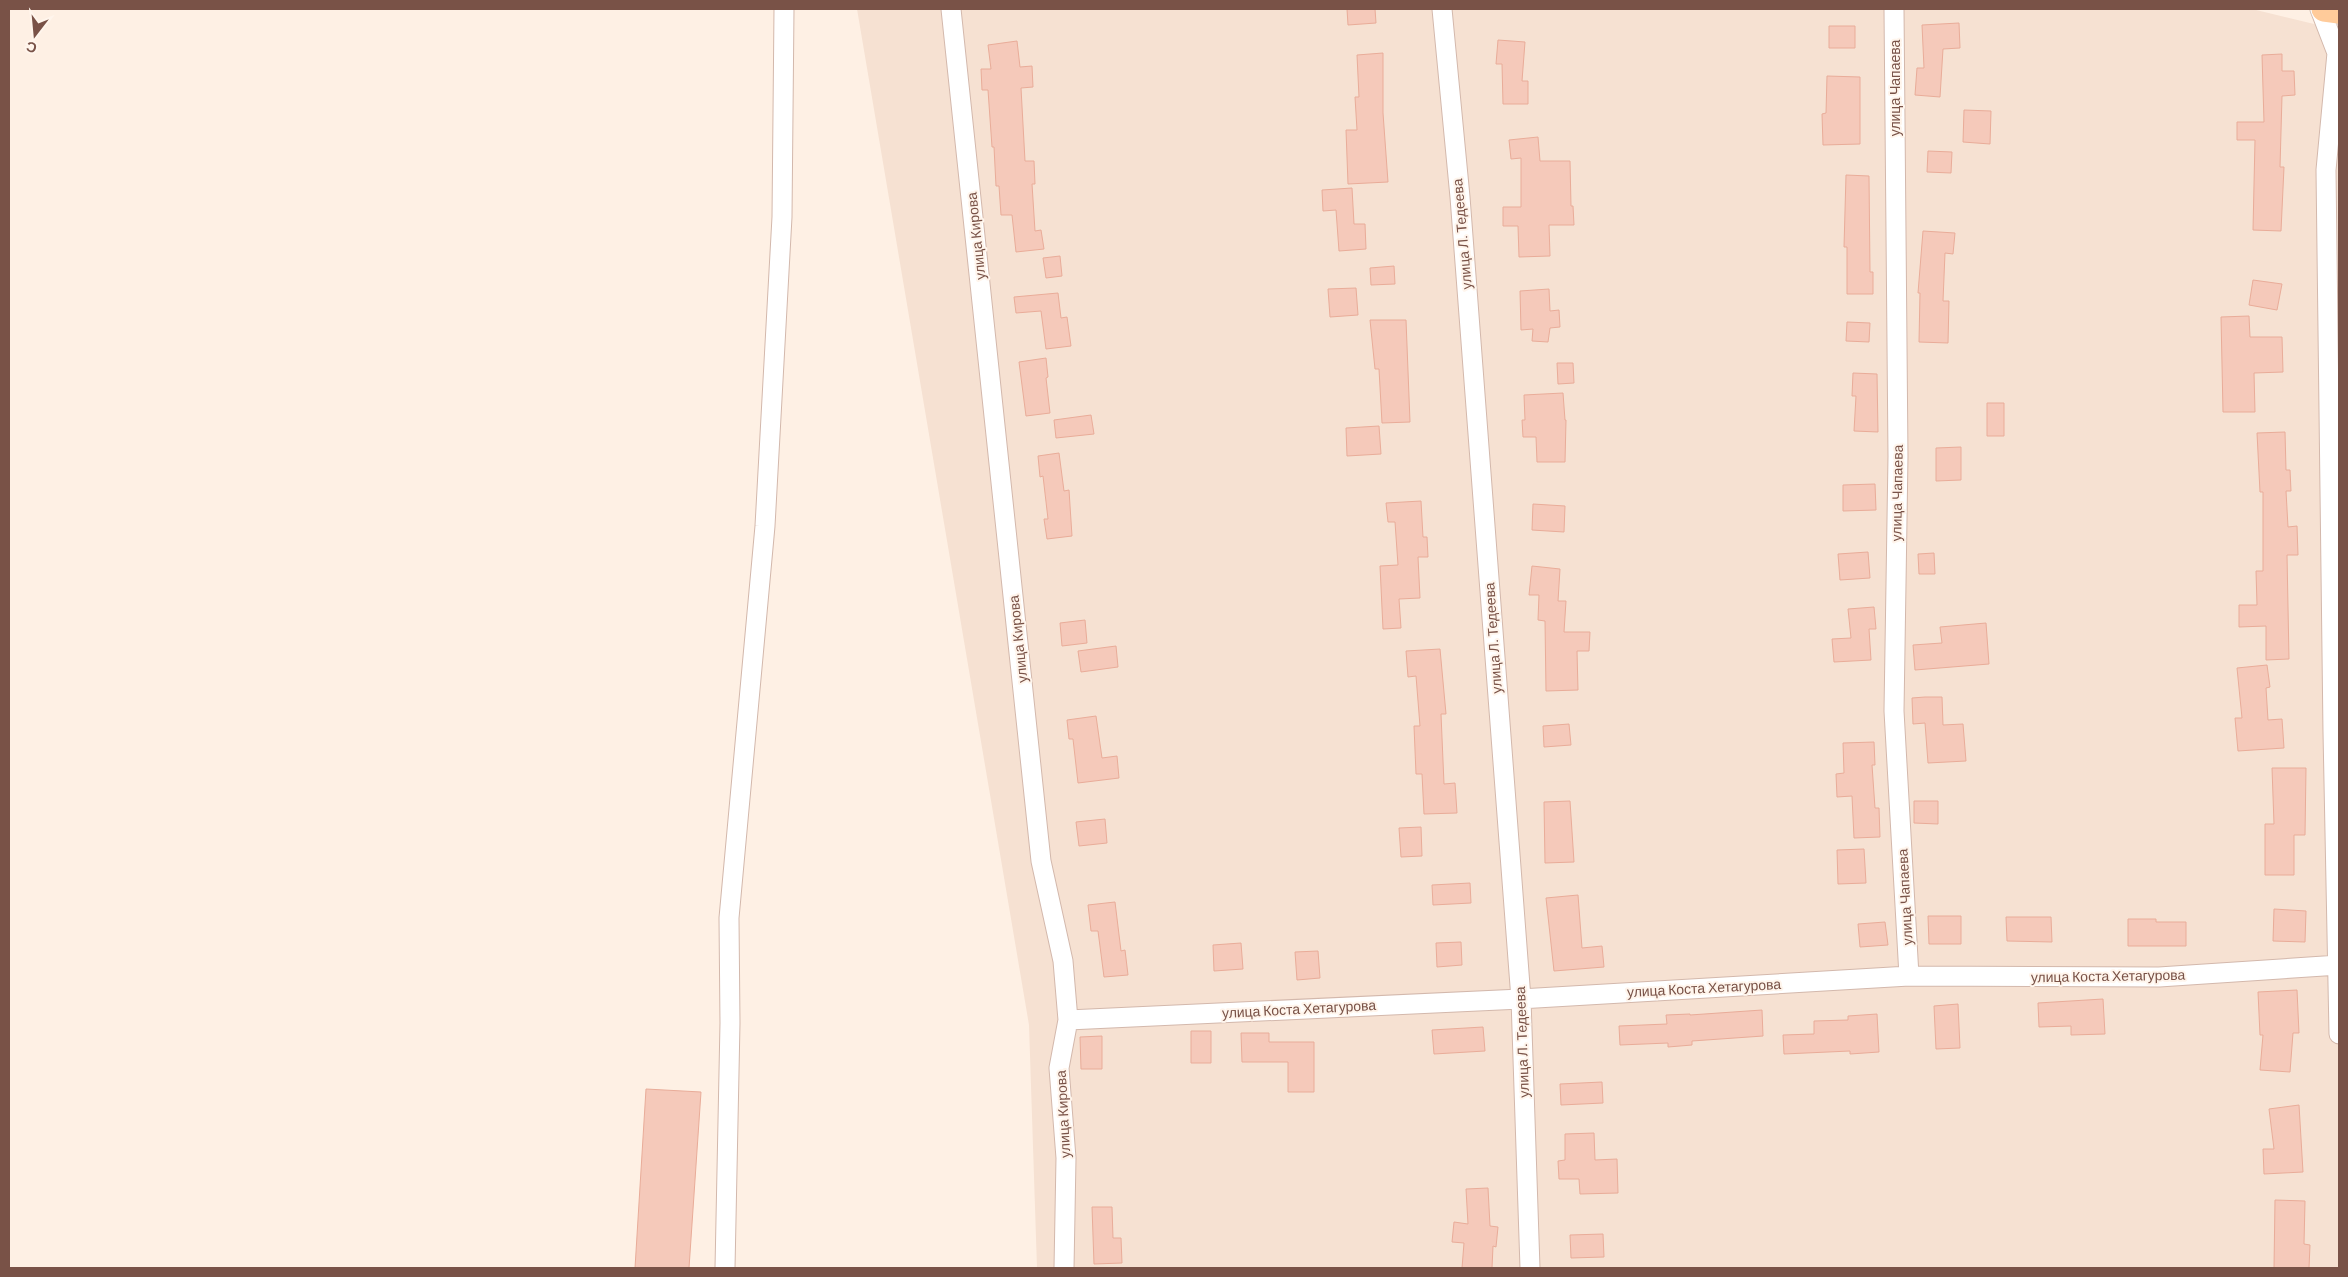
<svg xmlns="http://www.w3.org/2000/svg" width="2348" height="1277" font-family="Barlow,sans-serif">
	<rect width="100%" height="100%" fill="#fef0e4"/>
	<!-- residential -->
	<path fill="#f6e1d2" d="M857 9H2252L2339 30V1268H1037L1029 1025Z"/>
	<!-- building -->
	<path fill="#f5c9ba" stroke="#e9ac99" d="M1347 9H1375L1376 23 1348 25Z
		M1959 23 1960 48 1943 49 1940 97 1915 95 1917 68H1924L1922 25Z
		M1829 26H1855V48H1829Z
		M1498 40 1525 42 1522 81H1528V104H1503L1502 64H1496Z
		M1017 41 1020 67 1032 66 1033 87 1021 88 1025 161H1034L1035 184H1032L1035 231 1041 230 1044 249 1016 252 1012 215H1001L999 186H996L994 147H992L988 90H982L981 69H991L988 45Z
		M1383 53V113L1388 182 1348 184 1346 130H1357L1355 97H1359L1357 55Z
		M2282 54V71H2294L2295 95 2282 96 2280 167H2284L2281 231 2253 230 2255 140H2237V122H2264L2262 55Z
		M1827 76 1860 77V144L1823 145 1822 114 1826 113Z
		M1964 110 1991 111 1990 144 1963 142Z
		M1538 137 1540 161H1570L1571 206H1573L1574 225H1549L1550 256 1519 257 1518 226H1503V207H1521V158L1511 159 1509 140Z
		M1928 151 1952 152 1951 173 1927 172Z
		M1846 175 1869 176 1870 272H1873V294H1847V247H1844Z
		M1352 188 1354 224H1365L1366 249 1339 251 1336 210 1323 211 1322 190Z
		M1923 231 1955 233 1953 254 1945 253 1943 301H1949L1948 343 1919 342 1920 293H1918Z
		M1060 256 1062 276 1046 278 1043 258Z
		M1394 266 1395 284 1371 285 1370 268Z
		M2253 280 2282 284 2277 310 2249 305Z
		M1356 288 1358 315 1330 317 1328 289Z
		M1549 289 1550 311 1559 310 1560 327 1550 328 1548 342 1532 341 1533 329 1521 330 1520 291Z
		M1058 293 1061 318 1067 317 1071 346 1046 349 1041 311 1016 313 1014 297Z
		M2249 316 2250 337H2282L2283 372 2254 373 2255 412H2223L2221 317Z
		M1370 320H1406L1410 422 1382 423 1379 369H1375Z
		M1847 322 1870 323 1869 342 1846 341Z
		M1046 358 1048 377 1046 378 1050 413 1026 416 1019 362Z
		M1557 363H1573L1574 383 1558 384Z
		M1853 373 1877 374 1878 432 1854 431 1856 396H1852Z
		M1563 393 1565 420H1566L1565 462H1537L1536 437H1523L1522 420H1525L1524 395Z
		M1987 403H2004V436H1987Z
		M1091 415 1094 434 1056 438 1054 420Z
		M1379 426 1381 454 1347 456 1346 428Z
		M2285 432 2286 470H2290L2291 491H2286L2288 527 2297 526 2298 555H2287L2289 659 2266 660V626L2239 627V605H2257L2256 571H2263V492H2260L2257 433Z
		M1961 447V480L1936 481V448Z
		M1059 453 1064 491 1069 490 1072 536 1047 539 1044 519H1048L1043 476 1040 477 1038 456Z
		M1875 484 1876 510 1843 511V485Z
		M1421 501 1423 537H1427L1428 557H1418L1420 598 1399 599 1401 628 1383 629 1380 566 1398 565 1395 522H1388L1386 503Z
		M1533 504 1565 506 1564 532 1532 530Z
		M1868 552 1870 578 1840 580 1838 554Z
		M1934 553 1935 574H1919L1918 554Z
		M1532 566 1560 569 1558 601H1566L1564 632H1590L1589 651H1577L1578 690 1546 691 1545 621 1538 620 1539 595H1529Z
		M1874 607 1876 629H1869L1871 660 1834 662 1832 639 1851 638 1848 609Z
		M1085 620 1087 643 1062 646 1060 623Z
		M1986 623 1989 664 1915 670 1913 645 1942 643 1940 627Z
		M1116 646 1118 667 1081 672 1078 651Z
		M1440 649 1446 714H1441L1444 784 1455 783 1457 813 1424 814 1422 774H1416L1414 726H1420L1416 676 1408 677 1406 651Z
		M2267 665 2270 687 2266 688 2268 720 2282 719 2284 748 2238 751 2235 718H2242L2237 668Z
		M1925 697H1942L1943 725 1963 724 1966 761 1928 763 1925 723 1913 724 1912 698Z
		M1096 716 1102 758 1117 756 1119 778 1078 783 1073 739H1069L1067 720Z
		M1569 724 1571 745 1544 747 1543 726Z
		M1874 742 1875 765H1872L1875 808H1879L1880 837 1854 838 1852 796 1837 797 1836 774 1844 773 1843 743Z
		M2272 768H2306L2305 835H2294V875H2265V824H2274Z
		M1570 801 1574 862 1545 863 1544 802Z
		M1914 801H1938V824L1914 823Z
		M1105 819 1107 843 1079 846 1076 822Z
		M1421 827 1422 856 1401 857 1399 828Z
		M1864 849 1866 883 1838 884 1837 850Z
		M1470 883 1471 903 1433 905 1432 885Z
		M1578 895 1582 948 1602 946 1604 967 1554 971 1546 898Z
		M1115 902 1121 951 1125 950 1128 975 1104 977 1098 931H1091L1088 905Z
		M2274 909 2306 911 2305 942 2273 941Z
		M1928 916H1961V944H1929Z
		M2006 917H2051L2052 942 2007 941Z
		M2128 919H2156V922H2186V946H2128Z
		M1885 922 1888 945 1860 947 1858 924Z
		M1461 942 1462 965 1437 967 1436 943Z
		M1241 943 1243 969 1214 971 1213 945Z
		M1318 951 1320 978 1297 980 1295 952Z
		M2297 990 2299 1033H2293L2290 1072 2260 1070 2263 1035H2260L2258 992Z
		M2103 999 2105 1034 2071 1035V1026L2039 1027 2038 1003Z
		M1958 1004 1960 1048 1936 1049 1934 1006Z
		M1762 1010 1763 1036 1692 1041V1045L1668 1047V1043L1620 1045 1619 1026 1667 1024 1666 1015 1690 1014V1015Z
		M1877 1014 1879 1052 1850 1054V1051L1784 1054 1783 1035 1814 1034V1021L1848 1020V1016Z
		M1483 1027 1485 1051 1434 1054 1432 1030Z
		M1191 1031H1211V1063H1191Z
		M1241 1033H1269V1042H1314V1092H1288V1062H1242Z
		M1102 1036V1069H1081L1080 1037Z
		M1602 1082 1603 1103 1561 1105 1560 1084Z
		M646 1089 701 1092 689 1268H635Z
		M2299 1105 2303 1172 2264 1174 2263 1149H2274L2269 1109Z
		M1594 1133 1595 1160 1617 1159 1618 1193 1580 1194 1579 1179H1559L1558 1161 1565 1160V1134Z
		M1488 1188 1490 1226 1498 1227 1496 1247 1493 1246 1492 1268H1462L1464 1243 1452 1242 1454 1222 1468 1224 1466 1189Z
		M2275 1200 2305 1201 2304 1244 2310 1245 2309 1268H2274Z
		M1092 1207H1112L1113 1238H1121L1122 1263 1094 1264Z
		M1603 1234 1604 1257 1571 1258 1570 1235Z"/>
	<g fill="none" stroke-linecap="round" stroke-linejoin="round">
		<!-- minor casing -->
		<g stroke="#d3b8ac" stroke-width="21">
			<path id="minor" d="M951 9 1041 861 1063 961 1068 1020 1059 1068 1066 1158 1064 1268
				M1442 9 1460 197 1521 999 1530 1268
				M1894 9 1898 456 1894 711 1909 976
				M2320 9 2337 53 2326 170 2333 732 2339 1034
				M1068 1020 1521 999 1909 976 2159 977 2339 965
				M725 1268 730 1023 729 918 765 526 782 217 784 9"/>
		</g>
		<!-- major casing -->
		<g stroke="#d9cfcb" stroke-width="28">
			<path id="major" d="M2324 9 2339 11"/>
		</g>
		<!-- minor -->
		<use href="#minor" stroke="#fff" stroke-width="19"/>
		<!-- major -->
		<use href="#major" stroke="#ffcb9a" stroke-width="25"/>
	</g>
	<g text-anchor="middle" stroke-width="4" stroke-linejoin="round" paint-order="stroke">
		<!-- street labels -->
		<g font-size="14" fill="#795247" stroke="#fff5ec">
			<text transform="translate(1895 88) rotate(-90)" y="5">улица Чапаева</text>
			<text transform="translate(1462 234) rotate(-95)" y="5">улица Л. Тедеева</text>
			<text transform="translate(976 236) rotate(-96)" y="5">улица Кирова</text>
			<text transform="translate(1897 493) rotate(-89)" y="5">улица Чапаева</text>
			<text transform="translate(1493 638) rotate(-94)" y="5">улица Л. Тедеева</text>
			<text transform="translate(1018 639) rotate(-96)" y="5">улица Кирова</text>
			<text transform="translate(1905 897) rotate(-93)" y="5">улица Чапаева</text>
			<text transform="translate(2108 976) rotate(-1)" y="5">улица Коста Хетагурова</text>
			<text transform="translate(1704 988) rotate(-3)" y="5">улица Коста Хетагурова</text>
			<text transform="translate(1299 1009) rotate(-3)" y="5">улица Коста Хетагурова</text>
			<text transform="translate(1522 1042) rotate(-92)" y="5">улица Л. Тедеева</text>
			<text transform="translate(1063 1114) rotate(-93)" y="5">улица Кирова</text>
		</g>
	</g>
	<!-- border -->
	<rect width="2348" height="1277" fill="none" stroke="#795247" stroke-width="20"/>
	<!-- north arrow -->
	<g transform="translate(35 35) rotate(196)" stroke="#fff5ec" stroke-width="4" paint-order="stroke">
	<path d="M0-4L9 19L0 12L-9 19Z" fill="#795247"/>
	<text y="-8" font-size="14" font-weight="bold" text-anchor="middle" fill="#795247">С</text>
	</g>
</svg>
